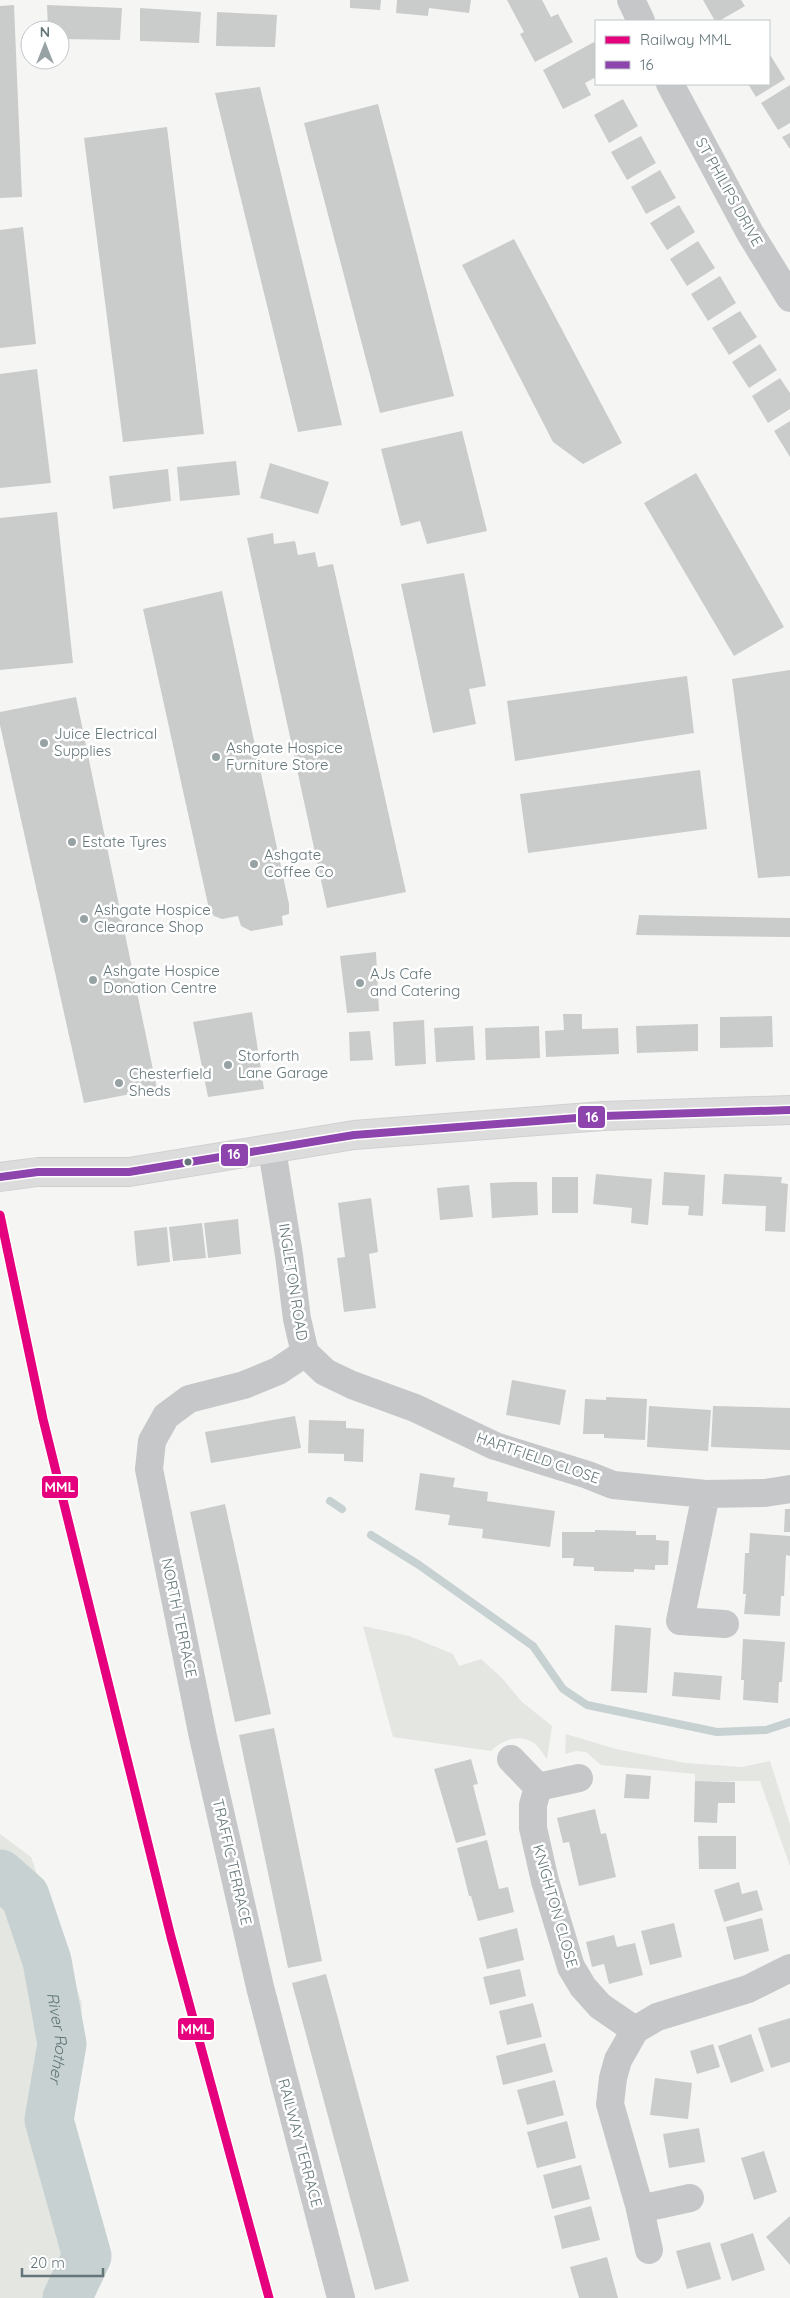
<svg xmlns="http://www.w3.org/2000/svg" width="790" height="2298" font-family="Quicksand,sans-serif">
	<rect width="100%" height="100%" fill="#f5f5f4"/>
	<!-- green -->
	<path fill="#e4e6e2" d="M363 1626 409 1636 453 1654 459 1666 481 1659 502 1678 522 1702 552 1726 547 1759C543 1754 539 1747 534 1743 520 1733 502 1740 491 1751L393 1737Z
		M566 1734 616 1749 685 1763 742 1767 770 1761 790 1824V1866L760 1781H695V1774L601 1765 586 1752 576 1751 565 1754Z
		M0 1834 31 1857 82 2004 78 2077 64 2115 100 2250 82 2298H0Z"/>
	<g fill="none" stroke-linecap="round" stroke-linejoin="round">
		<!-- stream -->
		<path stroke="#c7d1d1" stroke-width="8" d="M330 1501 342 1509
			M371 1535 419 1565 533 1646 563 1689 587 1705 717 1732 766 1730 790 1722"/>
		<!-- river -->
		<path stroke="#c7d1d1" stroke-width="49" id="s1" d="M0 1874 25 1896 47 1961 62 2044 49 2120 87 2256 67 2298"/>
	</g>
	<!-- building -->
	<path fill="#cacccc" d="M350 0H381L380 10 350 8Z
		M397 0H471L469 13 429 8 428 16 396 13Z
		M507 0H542L551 17 558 14 573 42 535 62 520 34 524 32Z
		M703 0H741L745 6 719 21H715Z
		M14 5 22 197 0 198V6Z
		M47 5 122 8 120 40 60 39V30H48Z
		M140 8 201 12 199 43 140 41Z
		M217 12 277 15 275 47 216 46Z
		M594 42 596 46V77L585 83 591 95 563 109 543 70Z
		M769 53 785 79 756 97 748 84H769Z
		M790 85V123L778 130 761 103Z
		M260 87 342 425 298 432 215 93Z
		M623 99 638 126 609 143 594 115Z
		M378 104 454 396 380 413 304 123Z
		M167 127 204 434 123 442 84 138Z
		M790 133V149L782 137Z
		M641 136 656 163 627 180 611 152Z
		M660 170 676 198 646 214 631 187Z
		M679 205 695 232 667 250 650 223Z
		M23 227 36 344 0 348V230Z
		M514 239 622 443 583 464 553 442 462 265Z
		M698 241 715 268 687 286 670 259Z
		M720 276 736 303 708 321 691 294Z
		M740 311 757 337 729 355 712 328Z
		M760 344 777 370 749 388 732 362Z
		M37 369 51 483 0 488V374Z
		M780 378 790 393V409L768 423 752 396Z
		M790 421V457L774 431Z
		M462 431 487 531 427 544 420 521 401 526 381 449Z
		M236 461 240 495 180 501 177 467Z
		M270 463 329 482 318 514 260 498Z
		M168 469 171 501 113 509 109 476Z
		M696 473 784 627 734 656 644 503Z
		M57 512 73 663 0 670V518Z
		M273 533 274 544 295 541 298 555 315 552 318 567 333 564 406 892 327 908 247 538Z
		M464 573 486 686 469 689 476 724 433 733 401 584Z
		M222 591 289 904V914L282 916 283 925 251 931 241 926 238 916 222 919 214 916 209 909 143 609Z
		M790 670V876L758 878 732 679Z
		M687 676 694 733 515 761 507 701Z
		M76 697 157 1089 84 1103 0 725V712Z
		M700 770 707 829 528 853 520 794Z
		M639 915 790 918V937L636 935Z
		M376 952 379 1011 347 1013 340 956Z
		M252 1012 264 1089 208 1097 193 1022Z
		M563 1014H582V1029L618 1028 619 1054 546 1057 545 1031 564 1030Z
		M772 1016 773 1047 720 1048V1017Z
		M424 1020 426 1064 395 1066 393 1022Z
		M698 1024V1051L637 1053 636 1026Z
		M473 1026 475 1060 436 1062 434 1028Z
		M539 1026 540 1058 486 1060 485 1028Z
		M370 1031 373 1060 350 1061 349 1032Z
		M664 1172 705 1175 703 1216 688 1215 689 1206 662 1205Z
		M596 1174 652 1179 648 1225 631 1223 632 1208 593 1204Z
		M724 1174 782 1177 781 1183 788 1184 785 1232 765 1231 766 1206 722 1204Z
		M552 1177H578V1213H552Z
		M513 1182H537L538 1215 492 1218 490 1183Z
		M469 1185 473 1217 440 1220 437 1188Z
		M371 1198 378 1252 369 1254 376 1308 344 1312 337 1258 345 1257 338 1203Z
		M238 1219 241 1254 208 1258 204 1223Z
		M202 1223 206 1258 173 1261 169 1227Z
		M167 1227 170 1262 137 1266 134 1231Z
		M512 1380 566 1390 560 1425 506 1415Z
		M606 1397 647 1399 645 1440 604 1438V1434H583L585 1399 606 1400Z
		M649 1406 711 1410 708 1451 647 1447Z
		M713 1406 790 1408V1450L711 1447Z
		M295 1416 301 1448 211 1463 205 1432Z
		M309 1420 346 1421V1428L364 1429 363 1462 344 1461V1454L308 1453Z
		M420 1473 455 1478 453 1487 488 1492 487 1501 555 1511 550 1547 482 1538 483 1529 448 1525 450 1515 415 1510Z
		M225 1504 271 1714 235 1722 190 1512Z
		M785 1509H790V1532H784Z
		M595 1530 636 1531V1535H656V1540L669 1541 668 1565H655V1570L634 1569V1572L594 1571V1567L573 1566 574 1558H562V1532H595Z
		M750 1533 790 1536V1556L786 1555 784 1596H781L780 1616 744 1614 746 1594H743L745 1553H749Z
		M615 1625 651 1628 647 1693 611 1691Z
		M743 1639 785 1642 782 1682H779L778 1703 743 1700 744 1680H741Z
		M674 1672 722 1676 720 1700 672 1696Z
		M274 1728 322 1961 288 1968 239 1735Z
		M471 1759 478 1784 473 1785 486 1835 456 1843 434 1769Z
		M626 1774 651 1776 649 1799 624 1798Z
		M695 1781 735 1782V1803H718L717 1823 694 1822Z
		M595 1809 601 1834 606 1833 616 1877 579 1886 569 1842 563 1843 557 1818Z
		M698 1836H736V1869H699Z
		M487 1840 499 1889 508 1887 514 1912 478 1921 471 1896H469L457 1848Z
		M739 1882 742 1894 757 1890 763 1910 724 1922 714 1890Z
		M762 1918 769 1951 734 1960 726 1927Z
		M674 1923 682 1957 650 1965 641 1931Z
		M517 1928 524 1960 487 1969 479 1938Z
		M614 1935 617 1947 635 1943 643 1975 609 1984 604 1964 592 1967 586 1942Z
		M520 1969 526 1996 490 2005 483 1977Z
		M326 1974 409 2281 375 2290 292 1983Z
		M533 2003 542 2037 507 2045 499 2011Z
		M790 2018V2062L771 2068 758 2028Z
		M751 2034 764 2071 731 2083 718 2046Z
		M545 2043 553 2072 503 2085 496 2056Z
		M713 2044 720 2067 697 2074 690 2051Z
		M655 2078 692 2083 688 2119 650 2115Z
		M555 2080 564 2115 527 2125 517 2090Z
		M567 2121 576 2158 537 2168 527 2132Z
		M699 2128 705 2162 669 2168 663 2134Z
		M764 2151 777 2192 754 2200 741 2158Z
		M581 2165 590 2199 552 2209 543 2175Z
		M591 2206 600 2240 562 2249 554 2216Z
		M790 2216V2265L766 2237Z
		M753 2233 765 2270 732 2281 720 2244Z
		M710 2242 721 2279 687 2289 676 2251Z
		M607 2257 618 2298H579L570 2267Z"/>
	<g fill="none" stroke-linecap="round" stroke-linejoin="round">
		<!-- secondary casing -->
		<g stroke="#cfd1d1" stroke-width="30">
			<path id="secondary" d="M0 1177 38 1172H129L354 1135 603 1116 790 1110"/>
		</g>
		<!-- street -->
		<path stroke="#c5c7c8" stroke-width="28" d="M631 0 641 21
			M670 84 750 233 790 298
			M272 1150 289 1255 297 1319 305 1353 278 1371 244 1385 189 1399 166 1416 152 1441 149 1469 203 1737 260 1987 341 2298
			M305 1353 325 1372 352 1385 415 1408 495 1446 588 1475 613 1485 706 1494 765 1493 790 1489
			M706 1494 680 1621 725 1624
			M511 1759 538 1787 579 1778
			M538 1787 533 1805V1828L545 1881 571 1967 583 1987 600 2006 635 2030
			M640 2209 690 2198
			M649 2250 639 2205 610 2104 613 2078 618 2060 635 2030 657 2017 748 1989 790 1968"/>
		<!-- secondary -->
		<use href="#secondary" stroke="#dcdcdd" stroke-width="28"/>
		<!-- bus-1 casing -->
		<g stroke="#fff" stroke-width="11">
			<path id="bus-1" d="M0 1177 38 1172H129L354 1135 603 1116 790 1110"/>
		</g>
		<!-- bus-1 -->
		<use href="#bus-1" stroke="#8e44ad" stroke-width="8"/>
		<!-- rail-1 casing -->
		<g stroke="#fff" stroke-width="12">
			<path id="rail-1" d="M0 1215 43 1419 171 1937 269 2298"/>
		</g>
		<!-- rail-1 -->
		<use href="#rail-1" stroke="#e5007d" stroke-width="9"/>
	</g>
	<!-- markers -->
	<g fill="#97a2a5" stroke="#fff" stroke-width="2">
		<circle cx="44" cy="743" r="5"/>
		<circle cx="216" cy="757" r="5"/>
		<circle cx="72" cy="842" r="5"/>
		<circle cx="254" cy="864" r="5"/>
		<circle cx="84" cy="919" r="5"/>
		<circle cx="93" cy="980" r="5"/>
		<circle cx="360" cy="983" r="5"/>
		<circle cx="228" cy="1065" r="5"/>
		<circle cx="119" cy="1083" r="5"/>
	</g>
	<circle fill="#64767a" stroke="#fff" stroke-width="2" cx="188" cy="1162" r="4.5"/>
	<g text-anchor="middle" stroke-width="5" stroke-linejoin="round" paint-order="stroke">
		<!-- street labels -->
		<g font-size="15" fill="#64767a" stroke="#fff">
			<text transform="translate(729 192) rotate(61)" y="5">ST PHILIPS DRIVE</text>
			<text transform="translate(293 1282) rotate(81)" y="5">INGLETON ROAD</text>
			<text transform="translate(538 1458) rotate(19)" y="5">HARTFIELD CLOSE</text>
			<text transform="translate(179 1618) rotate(78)" y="5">NORTH TERRACE</text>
			<text transform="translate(232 1862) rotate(77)" y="5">TRAFFIC TERRACE</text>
			<text transform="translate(555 1906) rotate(74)" y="5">KNIGHTON CLOSE</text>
			<text transform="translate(300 2143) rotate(75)" y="5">RAILWAY TERRACE</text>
		</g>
		<!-- poi labels -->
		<g font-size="15" fill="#64767a" stroke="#fff" text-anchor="start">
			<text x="54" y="739">Juice Electrical<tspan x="54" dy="17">Supplies</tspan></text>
			<text x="226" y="753">Ashgate Hospice<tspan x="226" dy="17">Furniture Store</tspan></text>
			<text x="82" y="847">Estate Tyres</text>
			<text x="264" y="860">Ashgate<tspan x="264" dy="17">Coffee Co</tspan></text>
			<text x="94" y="915">Ashgate Hospice<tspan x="94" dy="17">Clearance Shop</tspan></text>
			<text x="103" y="976">Ashgate Hospice<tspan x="103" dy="17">Donation Centre</tspan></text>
			<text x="370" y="979">AJs Cafe<tspan x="370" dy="17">and Catering</tspan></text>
			<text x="238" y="1061">Storforth<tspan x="238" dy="17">Lane Garage</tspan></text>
			<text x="129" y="1079">Chesterfield<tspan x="129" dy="17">Sheds</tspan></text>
		</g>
		<!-- water labels -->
		<g font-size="16" font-style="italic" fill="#5f7576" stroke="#fff">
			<text dy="6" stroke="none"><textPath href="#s1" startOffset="180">River Rother</textPath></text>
		</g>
	</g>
	<g stroke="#fff" stroke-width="2">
		<rect x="577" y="1105" width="29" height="24" rx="5" fill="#8e44ad"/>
		<rect x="220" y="1143" width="29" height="24" rx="5" fill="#8e44ad"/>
		<rect x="41" y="1475" width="38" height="24" rx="5" fill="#e5007d"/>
		<rect x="177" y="2017" width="38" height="24" rx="5" fill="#e5007d"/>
	</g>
	<g font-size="14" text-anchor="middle" font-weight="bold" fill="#fff">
		<text x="592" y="1122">16</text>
		<text x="234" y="1159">16</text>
		<text x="60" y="1492">MML</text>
		<text x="196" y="2034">MML</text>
	</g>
	<!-- legend -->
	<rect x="595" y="20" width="175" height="65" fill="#ffffff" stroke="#c1c8ca"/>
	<rect x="605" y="36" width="25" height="8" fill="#e5007d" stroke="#c1c8ca"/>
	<text x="640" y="45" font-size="15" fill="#64767a">Railway MML</text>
	<rect x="605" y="61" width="25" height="8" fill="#8e44ad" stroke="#c1c8ca"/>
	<text x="640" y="70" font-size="15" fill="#64767a">16</text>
	<!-- north arrow -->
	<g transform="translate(45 45)"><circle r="24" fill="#ffffff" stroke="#c1c8ca"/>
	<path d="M0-4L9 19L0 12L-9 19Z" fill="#97a2a5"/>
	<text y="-8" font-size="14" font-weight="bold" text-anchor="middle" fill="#64767a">N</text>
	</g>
	<!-- scale -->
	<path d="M22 2268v8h81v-8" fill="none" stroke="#64767a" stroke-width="2.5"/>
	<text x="30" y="2268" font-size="15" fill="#64767a" stroke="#ffffff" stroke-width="4" paint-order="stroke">20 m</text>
</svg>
